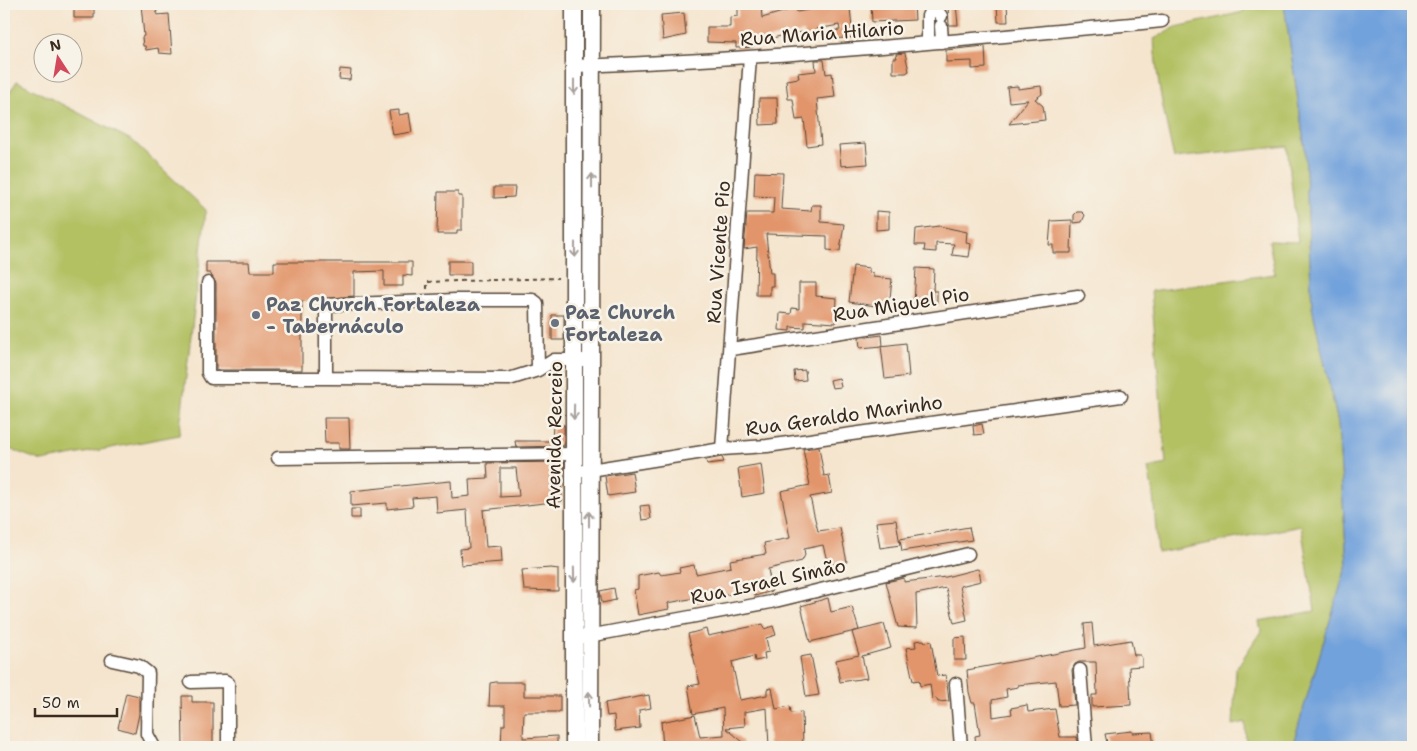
<svg xmlns="http://www.w3.org/2000/svg" width="1417" height="751" font-family="'Shantell Sans',sans-serif">
	<rect width="100%" height="100%" fill="#f7f3e8"/>
	<filter id="ink" filterUnits="userSpaceOnUse"><feTurbulence type="fractalNoise" baseFrequency=".02" numOctaves="2"/><feDisplacementMap in="SourceGraphic" scale="10" xChannelSelector="R" yChannelSelector="G"/><feConvolveMatrix kernelMatrix="1 2 1 2 8 2 1 2 1" color-interpolation-filters="sRGB"/></filter>
	<filter id="wash" filterUnits="userSpaceOnUse"><feTurbulence type="fractalNoise" baseFrequency=".0096" numOctaves="4" result="noise"/><feDisplacementMap in="SourceGraphic" scale="20" xChannelSelector="R" yChannelSelector="G"/><feGaussianBlur stdDeviation="1.12" result="paint"/><feColorMatrix in="noise" values="0 0 0 0 0 0 0 0 0 0 0 0 0 0 0 0 0 1.4 0 .05"/><feComposite in="paint" operator="in"/></filter>
	<g filter="url(#wash)">
		<rect width="100%" height="100%" fill="#f5e5ce"/>
		<!-- green -->
		<path fill="#b3c163" stroke="#777640" d="M1245 4H1284L1305 149 1312 307 1338 423 1347 564 1292 747H1244L1246 746 1245 722 1233 725 1236 669 1261 631 1259 621 1315 611 1301 526 1158 553 1153 494 1148 468 1166 464 1151 291 1275 274 1269 241 1298 242 1287 146 1174 158C1165 118 1156 79 1154 39L1176 27 1243 12Z
			M17 81 133 141 206 210 179 435 42 461 4 447V101Z"/>
		<!-- water -->
		<path fill="#72a2dc" stroke="#56667d" d="M1284 4H1413V747H1292L1347 564 1338 423 1312 307 1305 149Z"/>
		<g id="blocks">
			<!-- building -->
			<path fill="#e2956b" fill-rule="evenodd" d="M141 4H156L157 15 169 14 172 54 159 53 158 48 146 50 145 46H143L142 37 144 36Z
				M738 4H761L762 18 796 8 797 12 818 8 817 4H830L831 9 850 7 852 29H857V37L831 39 830 31 840 30 839 25 817 29 818 37 805 38 804 32 789 34 764 40 765 42 753 44V47L736 48V43L707 42V27H730V17L738 16Z
				M871 4H914L915 20 872 22Z
				M948 4H956L958 25H949Z
				M997 4H1007L1008 22H998Z
				M94 6V18H74V7Z
				M684 13 686 35 663 40 661 15Z
				M985 46 986 68 972 69V61L946 62V50Z
				M905 53 909 71 906 73H893V58H897L896 54Z
				M815 60H824L826 74 832 73 835 97 817 99 821 144 807 146 804 119 796 120 793 99H788L786 80 799 78 798 73 816 71Z
				M340 69 351 70 350 80 339 79Z
				M1018 86V89L1041 86 1042 94 1035 99 1043 106 1045 120 1009 124 1028 100 1009 102 1007 87Z
				M759 98H777L778 124 760 125Z
				M399 110V115L409 113 412 132 393 135 389 111Z
				M866 143 868 164 841 166 839 145Z
				M755 172 783 173 781 209 811 211 812 205H821V222L844 224 840 251 827 250V236L766 234 770 273H773V286H770V295H756L757 247 744 249 747 213H773L774 197 754 196Z
				M494 187H515L514 197 494 198Z
				M438 192H458V196H462V230H457V234H437Z
				M876 211 889 212V229L876 230Z
				M1077 212H1082L1085 215 1082 222 1074 223V215Z
				M1072 220 1071 253H1053V245H1049L1051 221Z
				M939 226 967 232 966 243 971 244 969 257 952 255 954 244 936 243V252L924 251 925 245H915L916 229Z
				M448 261H471V275H448Z
				M206 262H249L250 272H274V262H412V276L403 275V286H384V271L354 272V296L302 301V370H216V283L210 273H206Z
				M853 266 869 268V272L873 273V277L892 279 889 308 849 302Z
				M916 268 934 269 933 291H937V305L914 304Z
				M799 283H816V296L837 298 836 323 805 321V328L790 327V331L779 330 780 313 791 314 792 308 799 309Z
				M552 315H564V340H552Z
				M882 335 883 346 860 348 859 338Z
				M906 343 909 376 885 379 881 346Z
				M805 370 806 380 795 381 794 371Z
				M839 378 841 387 832 388 830 380Z
				M324 418H349L350 449H339V443H325Z
				M982 424 984 434 974 435 973 426Z
				M553 425H564V446L516 447 515 441H552Z
				M819 447 824 476 829 475 832 493 810 497 815 519 818 531 840 528 847 562 828 565 823 545 804 549 805 555 802 561 768 569 772 591 755 596 753 585 733 590 734 594 712 597V601L696 603V598L684 600 668 603 669 609 638 615 634 590 638 589V576L659 572 661 575 680 572 679 568 694 565 696 574 731 567 730 560 766 554 764 543 790 538 781 491 810 485 803 449Z
				M722 457 724 462 707 464 706 460Z
				M564 462V472H561L562 501 483 510 486 547 501 546 502 562 461 565 460 549 469 548 467 510 437 513 436 496 412 498 413 506 387 509V503L351 506V491L440 482 451 481 452 498 470 496 469 479 488 478 487 463ZM500 468H516L519 496 500 497Z
				M761 464 765 493 742 497 738 468Z
				M632 472 635 492 608 496 605 476Z
				M649 505 651 519 642 520 640 506Z
				M351 509H360V518H351Z
				M896 520 900 545 880 548 876 522Z
				M969 527 972 540 902 551 900 539Z
				M551 568 558 569V591L524 590 522 570Z
				M821 568 823 577 810 580 807 571Z
				M977 569 979 570 981 581 960 586 967 620 954 623 946 588 916 594 917 628 898 627 886 582 904 578V582L946 577Z
				M614 588 616 600 602 603 600 591Z
				M828 598 831 612 852 607 859 630 810 642 801 606Z
				M1092 623 1094 646 1131 640 1134 655H1140L1142 658V666L1129 667 1131 705 1092 707V695H1097L1096 662H1079L1075 664 1072 670 1075 705 1059 706 1056 681 1018 685V687L1006 689 1007 697 992 700 993 717 1012 714 1011 708 1027 705 1028 712 1055 709 1060 737H1077L1078 747H976L975 736 980 735 975 703H972L969 692 967 670 1086 648 1084 624Z
				M763 624 764 629 773 626 776 635 766 638 769 652 764 653 765 659 755 661 754 656 732 662 740 700 767 695V689L772 688 776 709 790 706 791 713 802 712 803 747H769L767 708 744 712 745 726 726 728 743 742 739 747H663L661 722 695 715 700 737 724 735 723 708 693 714 688 686 700 684 688 634 706 629 708 636Z
				M884 624 891 648 862 656 867 678 840 682 836 660 859 655 852 632Z
				M965 637 966 660H954V638Z
				M924 640 925 642 931 641 937 676 946 675 949 701 938 702 936 698 932 699 930 684 920 686 919 680 913 681 906 648 916 647 915 641Z
				M811 655 819 695 806 697 800 657Z
				M496 682H524V696H560V712H524L523 738 557 736V747H501L502 725H505V706H489L490 683Z
				M126 693 139 696V714L135 733 118 728Z
				M649 695 651 708 639 710 640 728 615 731 614 715 607 716 605 703Z
				M182 696H192V702H213V747H183Z
				M1132 731V733L1152 732 1154 747H1108L1105 734Z"/>
		</g>
	</g>
	<g filter="url(#ink)">
		<use href="#blocks" fill-opacity="0" stroke="#574638" stroke-width="1"/>
		<g fill="none" stroke-linecap="round" stroke-linejoin="round">
			<!-- minor casing -->
			<g stroke="#574638" stroke-width="15">
				<path id="minor" d="M934 6 941 16
					M941 26 942 42
					M928 43V16L934 4
					M574 66C771 59 966 40 1162 21
					M208 283V373L211 378H326
					M456 300H533L537 303 538 370 509 379 326 378V305Z
					M731 349 1078 296
					M538 370 554 360H583
					M722 449 750 57
					M278 458 573 454
					M584 471 722 449 767 446 1121 396
					M583 637 771 602 968 554
					M112 660 139 666 148 673 147 734 154 747
					M1080 670 1086 747
					M191 682 225 681 228 683V747
					M956 684 961 747"/>
			</g>
			<!-- major casing -->
			<g stroke="#574638" stroke-width="19">
				<path id="major" d="M574 747V4
					M590 747 592 4"/>
			</g>
			<!-- path -->
			<path stroke="#574638" stroke-width="2" stroke-dasharray="4 4" stroke-linecap="butt" d="M427 289V282L558 278"/>
			<!-- minor -->
			<use href="#minor" stroke="#fff" stroke-width="12"/>
			<!-- major -->
			<use href="#major" stroke="#fff" stroke-width="16"/>
		</g>
		<!-- one-way arrows -->
		<defs><path id="oneway-shaft" d="M-6 0H5M1.5-3L5.5 0L1.5 3" fill="none" stroke-width="1.6" stroke-linecap="round" stroke-linejoin="round" transform="scale(1.25)"/></defs>
		<g stroke="#a79f9a">
			<use href="#oneway-shaft" transform="translate(574 87) rotate(90)"/>
			<use href="#oneway-shaft" transform="translate(592 181) rotate(-90)"/>
			<use href="#oneway-shaft" transform="translate(575 250) rotate(90)"/>
			<use href="#oneway-shaft" transform="translate(574 412) rotate(91)"/>
			<use href="#oneway-shaft" transform="translate(589 519) rotate(-90)"/>
			<use href="#oneway-shaft" transform="translate(574 575) rotate(89)"/>
			<use href="#oneway-shaft" transform="translate(589 699) rotate(-91)"/>
		</g>
	</g>
	<!-- markers -->
	<g fill="#6b7280" stroke="#f7f3e8" stroke-width="2">
		<circle cx="256" cy="315" r="5"/>
		<circle cx="555" cy="323" r="5"/>
	</g>
	<g text-anchor="middle" stroke-width="5" stroke-linejoin="round" paint-order="stroke">
		<!-- street labels -->
		<g font-size="19" fill="#3b2a1e" stroke="#f7f3e8">
			<text transform="translate(822 33) rotate(-4)" y="7">Rua Maria Hilario</text>
			<text transform="translate(718 252) rotate(-86)" y="7">Rua Vicente Pio</text>
			<text transform="translate(901 304) rotate(-9)" y="7">Rua Miguel Pio</text>
			<text transform="translate(844 415) rotate(-8)" y="7">Rua Geraldo Marinho</text>
			<text transform="translate(554 435) rotate(-89)" y="7">Avenida Recreio</text>
			<text transform="translate(768 581) rotate(-12)" y="7">Rua Israel Simão</text>
		</g>
		<!-- worship labels -->
		<g font-size="19" font-weight="bold" fill="#5b616d" stroke="#f7f3e8" text-anchor="start">
			<text x="266" y="311">Paz Church Fortaleza<tspan x="266" dy="22">- Tabernáculo</tspan></text>
			<text x="565" y="319">Paz Church<tspan x="565" dy="22">Fortaleza</tspan></text>
		</g>
	</g>
	<!-- margin -->
	<rect width="1417" height="751" fill="none" stroke="#f7f3e8" stroke-width="20"/>
	<!-- north arrow -->
	<g transform="translate(58 58) rotate(348)"><circle r="24" fill="#f7f3e8" stroke="#aca397"/>
	<path d="M0-4L9 19L0 12L-9 19Z" fill="#d1495b"/>
	<text y="-8" font-size="14" font-weight="bold" text-anchor="middle" fill="#3b2a1e">N</text>
	</g>
	<!-- scale -->
	<path d="M35 708v8h82v-8" fill="none" stroke="#3b2a1e" stroke-width="2.5"/>
	<text x="42" y="708" font-size="15" fill="#3b2a1e" stroke="#f7f3e8" stroke-width="4" paint-order="stroke">50 m</text>
</svg>
